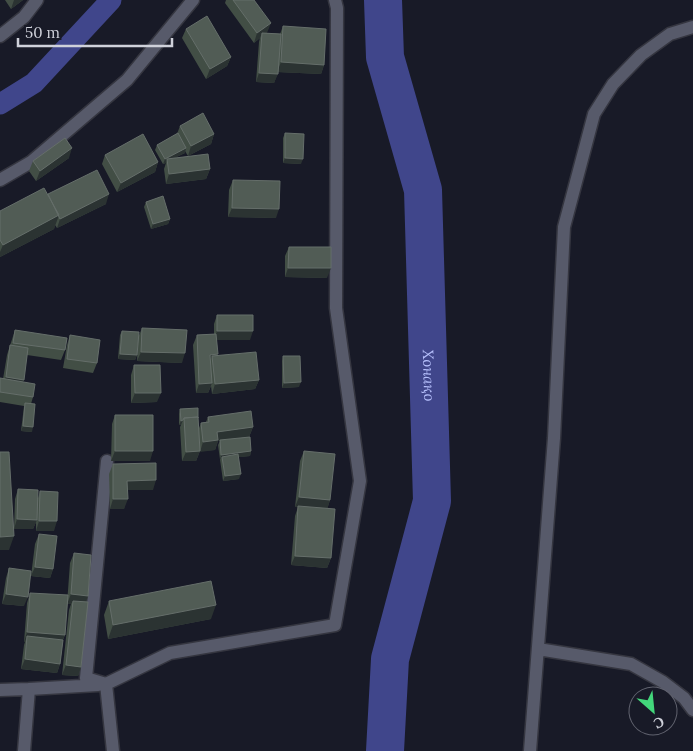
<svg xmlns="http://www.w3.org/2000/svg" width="693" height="751" font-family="Lora,serif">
	<rect width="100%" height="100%" fill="#181a27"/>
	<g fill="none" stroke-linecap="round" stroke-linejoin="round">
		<!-- canal -->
		<path stroke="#40468b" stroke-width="21" d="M0 104 34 83 111 0"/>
		<!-- river -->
		<path stroke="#40468b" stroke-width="38" id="s1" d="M383 0 385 57 423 190 432 501 390 659 385 751"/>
		<!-- minor casing -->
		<g stroke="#353640" stroke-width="15">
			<path id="minor" d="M0 36 24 17 37 0
				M0 180 31 162 127 80 193 0
				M538 649 631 664 663 682 684 698 693 710
				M106 684 86 678 107 461
				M29 689 98 685
				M0 690 29 689 24 751
				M113 751 106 684 170 653 335 625 360 481 336 308 337 8 335 0
				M530 751 554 438 564 227 594 114 613 84 641 55 670 34 693 27"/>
		</g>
		<!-- minor -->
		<use href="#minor" stroke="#575a6a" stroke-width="12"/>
	</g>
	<!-- wall -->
	<path fill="#424e45" d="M5 0H23L11 9Z
		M226 0H254L267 33 280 34 283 26 324 65 321 74 278 72 274 83 256 82 259 42 260 38 254 43 225 3Z
		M186 29 231 57 227 66 206 79 182 38Z
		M180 126 214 134 211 144 188 156 185 151V153L174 158 210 169 206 179 166 184 164 169 166 163 163 164 155 150 157 145 177 134Z
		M285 133 301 164 283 163V138Z
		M105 155 158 162 155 172 117 192 102 164Z
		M69 158 36 181 29 171 33 161Z
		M233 180 276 218 228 217 229 190Z
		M48 194 106 204 57 228 55 225 54 229 0 257V211Z
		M146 202 170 219 168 224 151 229 144 207Z
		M289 247 327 278 285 277V256Z
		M217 315 250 340H217V356L259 380 255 389 212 394 211 386 208 393H196L193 345 197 335 214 334V324Z
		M142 328 182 363 137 361 138 338Z
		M15 330 65 350 61 360 27 355 23 382 33 397 31 404 32 432 21 431 24 406 0 402V378L3 379 7 355Z
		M122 331 137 355 135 360 118 359 120 335Z
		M70 335 97 363 93 373 63 368 67 345Z
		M283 356 299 387 282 388V361Z
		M134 365 157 402 131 403V375Z
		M180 409 199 428 201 423 206 422 208 417 253 427 249 437 251 451 250 456 238 457 239 479 223 481 218 445 220 441H218L215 450 200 451 196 461H182L180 427 181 425H179V414Z
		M115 415 150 461H111L112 424Z
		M304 451 330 500 327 509 331 558 327 568 291 565 295 516 298 507H295L300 461Z
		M113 464 153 490H128L124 509H110L109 474Z
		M18 489 38 498 40 491 54 531H36V522L33 529H14L15 499Z
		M39 534 53 569 50 578 31 576 35 544Z
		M74 553 88 596 86 602 81 667 78 676 62 675 69 610 71 604H67L70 563Z
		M9 568 24 606 2 604 6 578Z
		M30 593 65 635 63 640 60 664 57 673 21 669 24 645 25 642H24L27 603Z
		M109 601 211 619 108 639 104 615Z"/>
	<!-- shaded-wall -->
	<path fill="#2b3332" d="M14 0H23L11 9Z
		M271 23 267 33H262L260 38 254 43 257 33Z
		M231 57 227 66 206 79 210 69Z
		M281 62 324 65 321 74 277 72Z
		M259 73 278 74 274 83 256 82Z
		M214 134 211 144 188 156 191 146Z
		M72 148 69 158 36 181 40 171Z
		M186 148 185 153 167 162V159L166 163 163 164 165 159Z
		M285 158 303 159 301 164 283 163Z
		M158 162 155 172 117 192 121 183Z
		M210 169 206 179 166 184 169 174Z
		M109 194 106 204 57 228 60 219Z
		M232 208 279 209 276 218 228 217Z
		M59 215 54 229 0 257V252L3 245Z
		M170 219 168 224 151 229 153 224Z
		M288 268H331L327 278 285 277Z
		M217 331H253L250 340H214Z
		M141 352 185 353 182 363 137 361Z
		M120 354 137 355 135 360 118 359Z
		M218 354 214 364 212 356 209 364 210 355Z
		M6 377 24 380 20 389 2 387Z
		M259 380 255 389 212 394 215 384Z
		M301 382 299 387 282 388 284 383Z
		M212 383 208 393H196L199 384Z
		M135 393H161L157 402 131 403Z
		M183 420 181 425H179L181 421Z
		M23 426 33 427 32 432 21 431Z
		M253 427 249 437 218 441 215 450 200 452 203 442 217 432Z
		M115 451H153L150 461H111Z
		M200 451 196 461H182L186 452Z
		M251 451 250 456 222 459V457L220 460 221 455Z
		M241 474 239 479 223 481 225 476Z
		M156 480 153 490H124L127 481Z
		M299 497 330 500 327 510 295 507Z
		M113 499H128L124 509H110Z
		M17 519 37 520 33 529H14Z
		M39 521H57L54 531H36Z
		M14 536 9 550H0V537Z
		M295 556 331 558 327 568 291 565Z
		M35 567 53 569 50 578 31 576Z
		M6 594 28 597 24 606 2 604Z
		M71 594 88 596 85 605 73 601 71 604H67Z
		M216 605 211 619 108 639 113 625Z
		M27 632 65 635 61 644 27 636 25 642H24Z
		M25 659 60 664 57 673 21 669Z
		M66 665 81 667 78 676 62 675Z"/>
	<!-- building -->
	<path fill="#515c55" stroke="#656e6a" d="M233 0H254L271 23 257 33Z
		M207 16 231 57 210 69 186 29Z
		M283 26 326 29 324 65 281 62Z
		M262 33 281 34 278 74 259 73Z
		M203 113 214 134 191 146 180 126Z
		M178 133 186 148 165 159 157 145Z
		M285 133 304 134 303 159 285 158Z
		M143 134 158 162 121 183 105 155Z
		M65 138 72 148 40 171 33 161Z
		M208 154 210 169 169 174 167 159Z
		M97 170 109 194 60 219 48 194Z
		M233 180 280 181 279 209 232 208Z
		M44 188 59 215 3 245 0 240V211Z
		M163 196 170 219 153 224 146 202Z
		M289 247H331V268H288Z
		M217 315H253V331H217Z
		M142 328 187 330 185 353 141 352Z
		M15 330 67 338 65 350 13 343Z
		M122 331 139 332 137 355 120 354Z
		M216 334 218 354 210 355 212 383 199 384 197 335Z
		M70 335 100 340 97 363 67 359Z
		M10 345 28 348 24 380 6 377Z
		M256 352 259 380 215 384 212 356Z
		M283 356H300L301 382 284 383Z
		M134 365H160L161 393H135Z
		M0 378 35 384 33 397 0 392Z
		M25 403 35 404 33 427 23 426Z
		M198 408V418V417L184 418 183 420 181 421 180 409Z
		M251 411 253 427 217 432 218 440 203 442 201 423 209 422 208 417Z
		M115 415H153V451H115Z
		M198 417 200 451 186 452 184 418Z
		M250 437 251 451 221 455 220 440Z
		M304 451 335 454 330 500 299 497Z
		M0 452H9L14 536 0 537Z
		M238 454 241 474 225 476 222 457Z
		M156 463V480L127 481 128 499H113V464Z
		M18 489 38 490 37 520 17 519Z
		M40 491 58 492 57 521H39Z
		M298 506 335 509 331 558 295 556Z
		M39 534 57 536 53 569 35 567Z
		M74 553 91 555 88 596 71 594Z
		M9 568 31 571 28 597 6 594Z
		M211 581 216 605 113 625 109 601Z
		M30 593 68 595 65 635 27 632Z
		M73 601 88 602 81 667 66 665Z
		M27 636 63 640 60 664 25 659Z"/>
	<g text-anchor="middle" stroke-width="4" stroke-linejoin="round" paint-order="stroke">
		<!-- water labels -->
		<g font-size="15" font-style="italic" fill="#b5bffb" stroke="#181a27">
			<text dy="5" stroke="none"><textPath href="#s1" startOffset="381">Хонақо</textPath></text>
		</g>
	</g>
	<!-- north arrow -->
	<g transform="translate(653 711) rotate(153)"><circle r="24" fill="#181a27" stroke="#61636f"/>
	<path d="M0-4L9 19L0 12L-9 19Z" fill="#43d77b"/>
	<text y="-8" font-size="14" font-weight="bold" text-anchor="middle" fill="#cfd1da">С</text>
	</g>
	<!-- scale -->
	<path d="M18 38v8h154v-8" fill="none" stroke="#cfd1da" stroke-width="2.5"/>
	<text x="25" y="38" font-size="15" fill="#cfd1da" stroke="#181a27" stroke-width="4" paint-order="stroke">50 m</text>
</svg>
